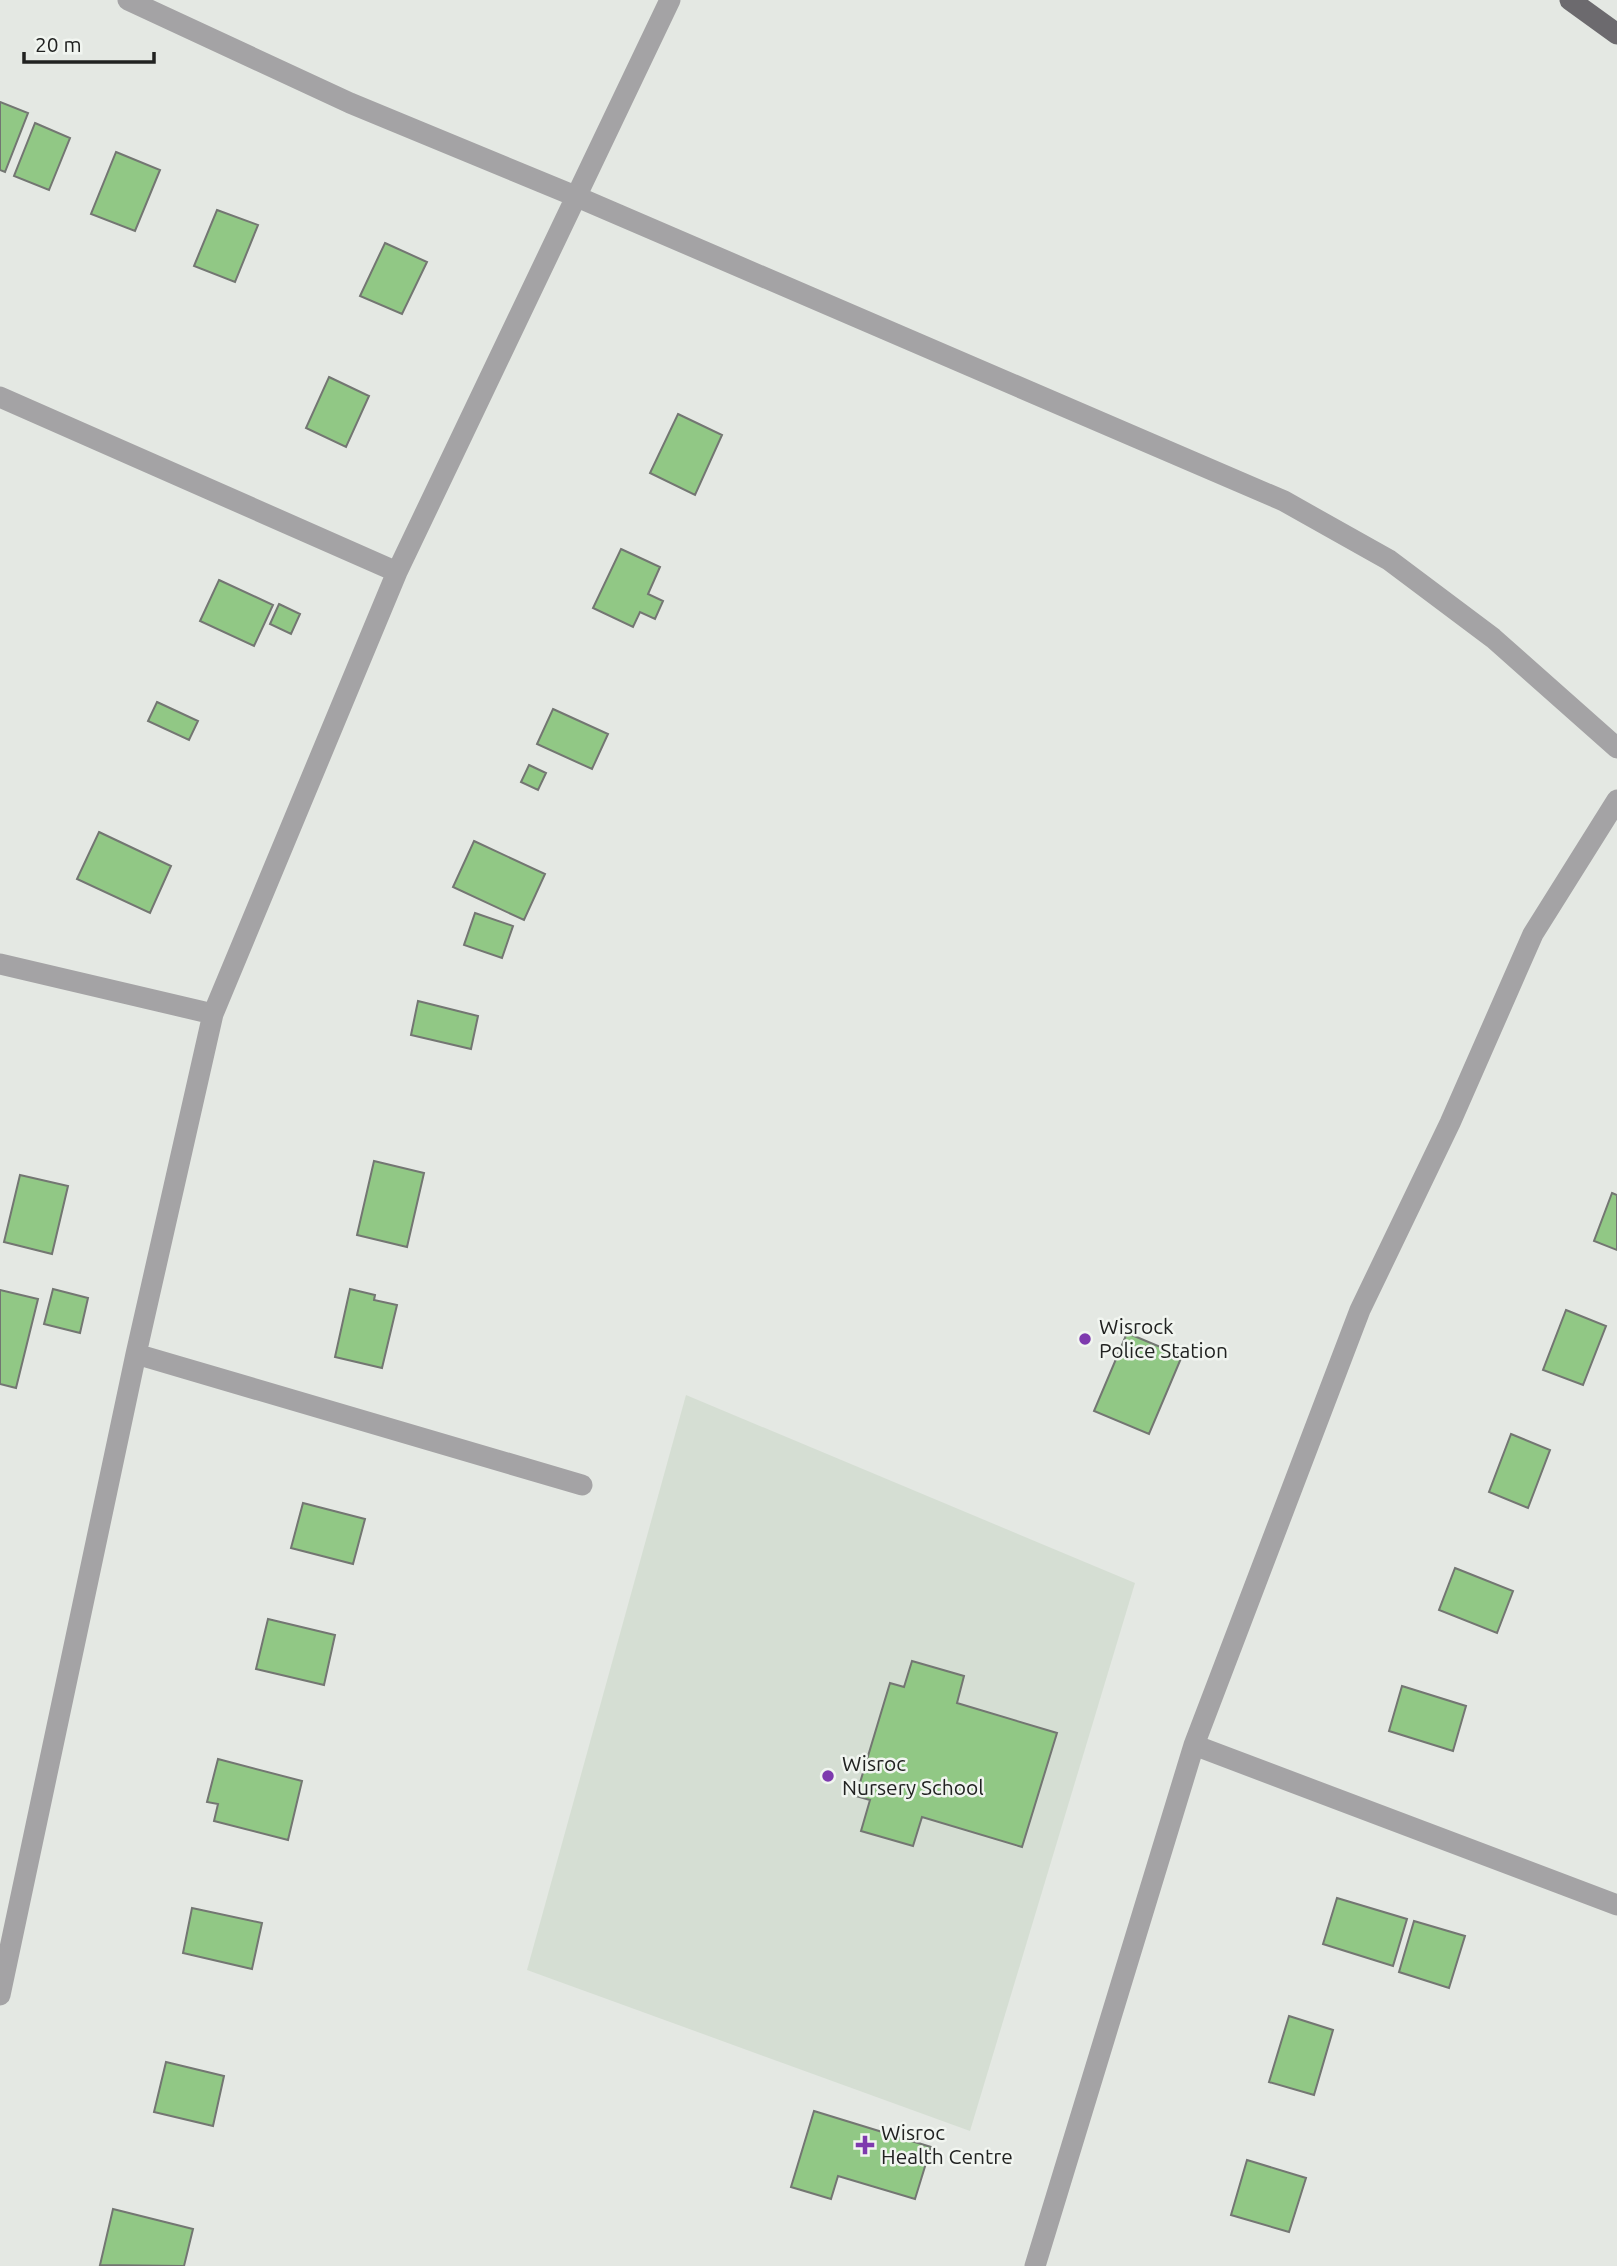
<svg xmlns="http://www.w3.org/2000/svg" width="1617" height="2266" font-family="Ubuntu,sans-serif">
	<rect width="100%" height="100%" fill="#e4e8e3"/>
	<!-- built -->
	<path fill="#d5ded3" d="M686 1395 1135 1583 970 2131 527 1970Z"/>
	<!-- building -->
	<path fill="#91c885" stroke="#737672" stroke-width="2" d="M0 102 28 113 5 172 0 170Z
		M35 123 70 138 49 190 14 176Z
		M116 152 160 170 135 231 91 214Z
		M217 210 258 225 235 282 194 266Z
		M385 243 427 262 402 314 360 296Z
		M329 377 369 396 346 447 306 428Z
		M678 414 722 435 695 495 650 473Z
		M621 549 660 567 648 594 663 601 655 619 640 612 633 627 593 608Z
		M219 580 273 605 254 646 200 621Z
		M279 604 300 614 291 634 270 624Z
		M157 702 198 721 189 740 148 721Z
		M553 709 608 734 592 769 537 744Z
		M529 765 546 773 538 790 521 782Z
		M99 832 171 866 150 913 77 879Z
		M474 841 545 874 524 920 453 887Z
		M475 913 513 926 502 958 464 945Z
		M418 1001 478 1016 471 1049 411 1035Z
		M374 1161 424 1173 407 1247 357 1235Z
		M20 1175 68 1186 52 1254 4 1242Z
		M1612 1193 1617 1195V1250L1594 1241Z
		M53 1289 88 1298 80 1333 44 1324Z
		M350 1289 375 1295 374 1300 397 1305 382 1368 335 1357Z
		M0 1290 38 1299 16 1388 0 1384Z
		M1566 1310 1606 1326 1583 1385 1543 1370Z
		M1127 1333 1182 1356 1149 1434 1094 1411Z
		M1511 1434 1550 1450 1528 1508 1489 1492Z
		M303 1503 365 1519 353 1564 291 1548Z
		M1455 1568 1513 1591 1497 1633 1439 1610Z
		M268 1619 335 1635 324 1685 256 1669Z
		M912 1661 964 1676 957 1703 1057 1733 1022 1847 922 1817 913 1846 861 1831 870 1800 856 1796 890 1683 904 1687Z
		M1402 1686 1466 1706 1453 1751 1389 1731Z
		M218 1759 302 1781 288 1840 214 1821 218 1804 207 1802Z
		M1337 1898 1407 1919 1393 1966 1323 1944Z
		M192 1908 262 1923 252 1969 183 1953Z
		M1414 1921 1465 1936 1449 1988 1399 1972Z
		M1289 2016 1333 2030 1314 2095 1269 2082Z
		M166 2062 224 2076 213 2126 154 2112Z
		M814 2111 931 2147 915 2199 838 2176 831 2199 791 2187Z
		M1247 2160 1306 2178 1289 2232 1231 2215Z
		M113 2209 193 2229 184 2266 100 2265Z"/>
	<g fill="none" stroke-linecap="round" stroke-linejoin="round">
		<!-- minor -->
		<path stroke="#a4a3a5" stroke-width="21" d="M128 0 350 103 575 196 1284 501 1389 560 1493 638 1617 748
			M0 397 397 572 213 1014 136 1354 0 1995
			M397 572 670 0
			M0 964 213 1014
			M136 1354 582 1485
			M1194 1745 1617 1905
			M1035 2266 1194 1745 1360 1310 1450 1123 1533 934 1617 800"/>
		<!-- primary -->
		<path stroke="#6c6a6e" stroke-width="21" d="M1570 0 1617 34"/>
	</g>
	<!-- markers -->
	<g fill="#7e3aae" stroke="#f1f5f0" stroke-width="2.5">
		<circle cx="1085" cy="1339" r="7"/>
		<circle cx="828" cy="1776" r="7"/>
		<path d="M861.5 2134.5h7v7h7v7h-7v7h-7v-7h-7v-7h7z"/>
	</g>
	<g text-anchor="middle" stroke-width="5" stroke-linejoin="round" paint-order="stroke">
		<!-- poi labels -->
		<g font-size="21" fill="#212221" stroke="#f1f5f0" text-anchor="start">
			<text x="1099" y="1334">Wisrock<tspan x="1099" dy="24">Police Station</tspan></text>
			<text x="842" y="1771">Wisroc<tspan x="842" dy="24">Nursery School</tspan></text>
			<text x="881" y="2140">Wisroc<tspan x="881" dy="24">Health Centre</tspan></text>
		</g>
	</g>
	<!-- scale -->
	<path d="M24 52v10h130v-10" fill="none" stroke="#212221" stroke-width="3.5"/>
	<text x="35" y="52" font-size="21" fill="#212221" stroke="#f1f5f0" stroke-width="5" paint-order="stroke">20 m</text>
</svg>
